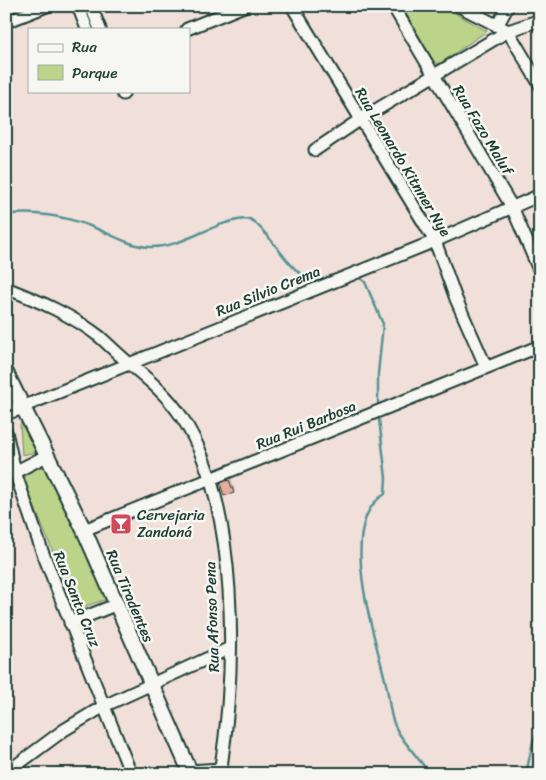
<svg xmlns="http://www.w3.org/2000/svg" width="546" height="780" font-family="Sriracha,sans-serif">
	<rect width="100%" height="100%" fill="#f1e0d9"/>
	<filter id="ink" filterUnits="userSpaceOnUse"><feTurbulence type="fractalNoise" baseFrequency=".02" numOctaves="2"/><feDisplacementMap in="SourceGraphic" scale="10" xChannelSelector="R" yChannelSelector="G"/><feConvolveMatrix kernelMatrix="1 2 1 2 8 2 1 2 1" color-interpolation-filters="sRGB"/></filter>
	<g filter="url(#ink)">
		<!-- green -->
		<path fill="#bcd38a" stroke="#6e885f" d="M402 6H442L487 31 439 64 434 62Z
			M26 421 41 451 22 455 20 424Z
			M47 463 110 598 77 609 21 475Z"/>
		<!-- shadow -->
		<path fill="#0003" d="M231 479 235 490 233 492 222 484Z"/>
		<g fill="none" stroke-linecap="round" stroke-linejoin="round">
			<!-- stream -->
			<path stroke="#569295" stroke-width="2.5" d="M6 215C33 211 64 216 90 226 109 233 130 247 151 247 187 247 214 219 250 219 271 232 290 275 313 280 320 281 326 278 332 276
				M359 277 365 282 383 324 378 374V403
				M379 419 386 478 385 494C334 523 377 641 386 684 390 700 389 717 398 732 407 746 420 760 430 774
				M526 774 533 741 540 729"/>
		</g>
		<!-- building -->
		<path fill="#e6ad9f" stroke="#1f3d34" d="M229 480 234 493 224 496 220 483Z"/>
		<g fill="none" stroke-linecap="round" stroke-linejoin="round">
			<!-- minor casing -->
			<g stroke="#1f3d34" stroke-width="15">
				<path id="minor" d="M78 6 87 29
					M91 6 100 29
					M292 6 435 241 456 299 486 367
					M393 6 512 207 540 272
					M459 6 508 31 540 85
					M6 22 47 6
					M497 26 508 6
					M187 29 244 6
					M122 91 123 94
					M315 150 361 119 508 31 540 20
					M6 288C39 301 72 315 100 337 110 346 120 356 131 365 149 380 168 396 181 416 241 505 236 671 220 774
					M22 407 435 241 540 195
					M6 432 15 472 42 551 131 774
					M15 472 46 456
					M84 530 540 346
					M70 623 115 605
					M189 771 221 769
					M6 773 64 730 104 706 230 648"/>
			</g>
			<!-- tertiary casing -->
			<g stroke="#1f3d34" stroke-width="18">
				<path id="tertiary" d="M6 373 84 530 191 774
					M6 412 22 407"/>
			</g>
			<!-- minor -->
			<use href="#minor" stroke="#f6f6f2" stroke-width="11"/>
			<!-- tertiary -->
			<use href="#tertiary" stroke="#f6f6f2" stroke-width="14"/>
		</g>
	</g>
	<!-- icons -->
	<defs>
		<g id="bar-square" transform="scale(1.125)"><rect x="-9" y="-9" width="18" height="18" rx="4" fill="#d1495b" stroke="#f6f6f2"/><path d="M-6-5H6L.8 .8V4.5H3.5V6h-7V4.5H-.8V.8Z" fill="#fff"/></g>
	</defs>
	<g fill-rule="evenodd">
		<use href="#bar-square" x="121" y="524"/>
	</g>
	<g text-anchor="middle" stroke-width="5" stroke-linejoin="round" paint-order="stroke">
		<!-- street labels -->
		<g font-size="15" fill="#1f3d34" stroke="#f6f6f2">
			<text transform="translate(483 130) rotate(59)" y="5">Rua Fazo Maluf</text>
			<text transform="translate(403 162) rotate(59)" y="5">Rua Leonardo Kitnner Nye</text>
			<text transform="translate(268 291) rotate(-22)" y="5">Rua Silvio Crema</text>
			<text transform="translate(306 425) rotate(-22)" y="5">Rua Rui Barbosa</text>
			<text transform="translate(130 596) rotate(67)" y="5">Rua Tiradentes</text>
			<text transform="translate(77 599) rotate(68)" y="5">Rua Santa Cruz</text>
			<text transform="translate(212 617) rotate(-92)" y="5">Rua Afonso Pena</text>
		</g>
		<!-- poi labels -->
		<g font-size="15" fill="#1f3d34" stroke="#f6f6f2" text-anchor="start">
			<text x="137" y="520">Cervejaria<tspan x="137" dy="17">Zandoná</tspan></text>
		</g>
	</g>
	<!-- margin -->
	<rect width="546" height="780" fill="none" stroke="#f6f6f2" stroke-width="25"/>
	<rect x="12" y="12" width="521" height="755" fill="none" stroke="#1f3d34" stroke-width="2" filter="url(#ink)"/>
	<!-- legend -->
	<rect x="28" y="28" width="162" height="65" fill="#f6f6f2" stroke="#a0aca6"/>
	<rect x="38" y="44" width="25" height="8" fill="#f6f6f2" stroke="#a0aca6"/>
	<text x="72" y="52" font-size="15" fill="#1f3d34">Rua</text>
	<rect x="38" y="65" width="25" height="15" fill="#bcd38a" stroke="#a0aca6"/>
	<text x="72" y="78" font-size="15" fill="#1f3d34">Parque</text>
</svg>
